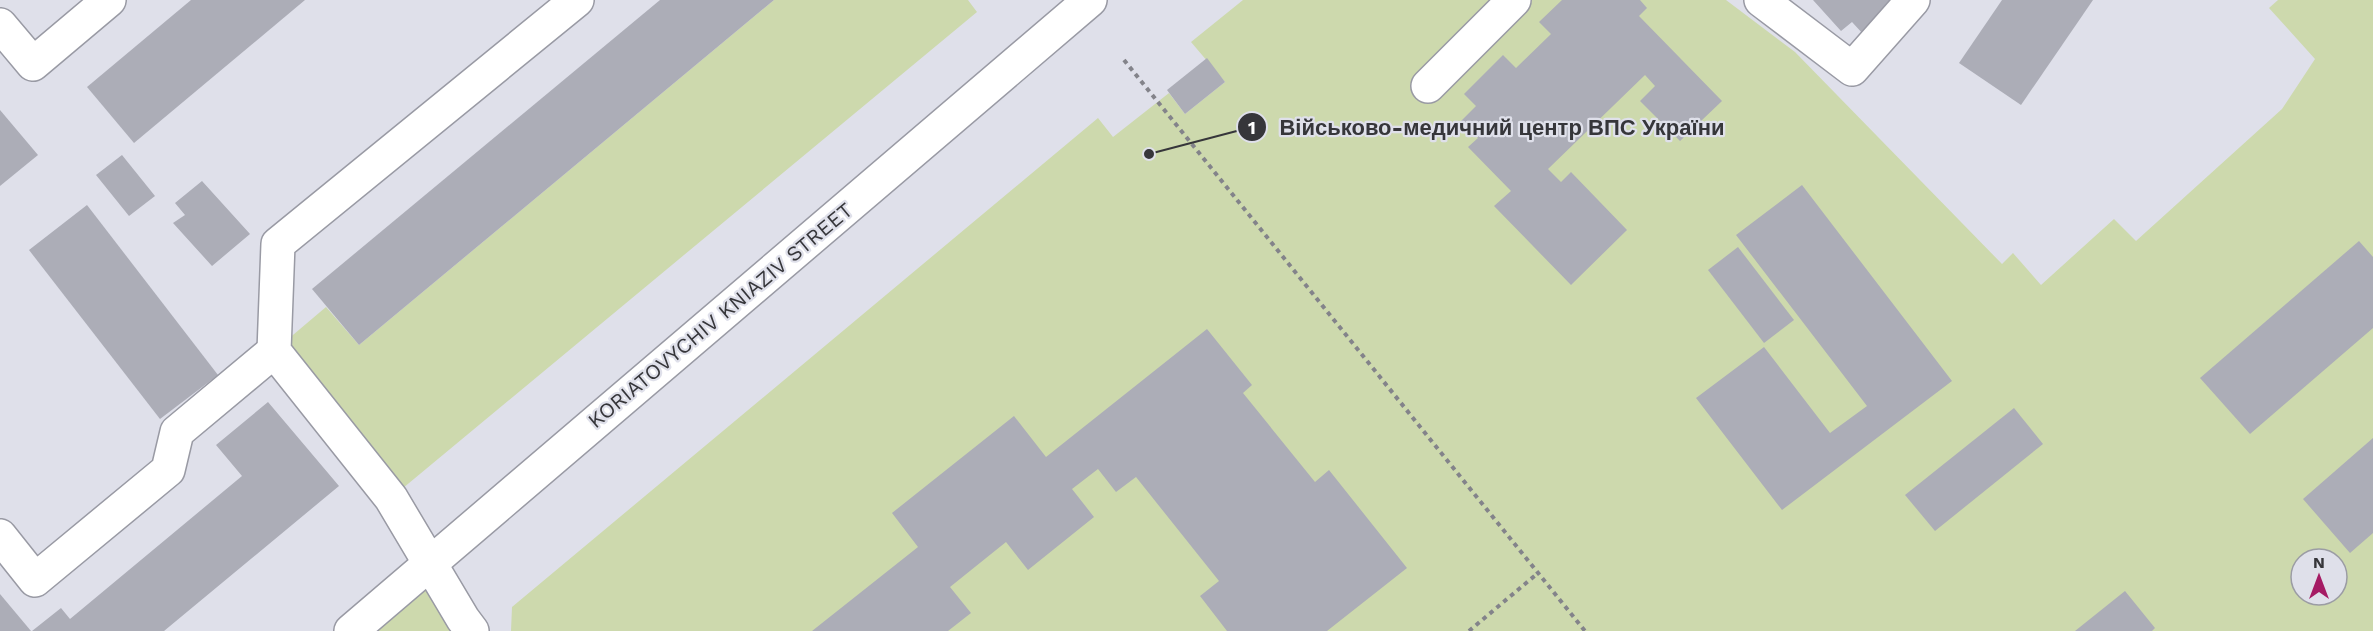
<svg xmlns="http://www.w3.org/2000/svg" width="2373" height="631" font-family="'Work Sans',sans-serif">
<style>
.green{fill:#cdd9ad;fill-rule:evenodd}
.building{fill:#acadb7}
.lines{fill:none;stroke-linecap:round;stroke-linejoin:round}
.minor-casing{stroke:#999aa4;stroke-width:36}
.major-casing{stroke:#999aa4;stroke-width:36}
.path{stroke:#83838a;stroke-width:4;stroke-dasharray:4.5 4.5;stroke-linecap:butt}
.minor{stroke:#fff;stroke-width:33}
.major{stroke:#fff;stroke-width:33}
.labels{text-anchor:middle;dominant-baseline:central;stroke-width:4.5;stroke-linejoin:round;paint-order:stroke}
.street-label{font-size:21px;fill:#36363a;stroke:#dfe0ea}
.leader{fill:none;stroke:#36363a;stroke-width:2}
.callout-dot{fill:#36363a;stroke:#dfe0ea;stroke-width:2}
.mark-label{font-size:18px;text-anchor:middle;font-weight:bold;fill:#fff}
.callout-label{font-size:22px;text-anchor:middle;font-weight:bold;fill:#36363a;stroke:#dfe0ea;stroke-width:4.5;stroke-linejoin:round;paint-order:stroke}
</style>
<rect width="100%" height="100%" fill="#dfe0ea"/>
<g class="green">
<polygon points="774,0 968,0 977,12 391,498 274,351 326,307 359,345"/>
<path d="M1243,0H1726L1795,52L2002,264L2013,253L2041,285L2114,219L2136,241L2282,109L2315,59L2269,8L2278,0H2373V631H511L512,607L1098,118L1113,137L1169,93L1185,114L1225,82L1191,42ZM2301,559H2337V595H2301Z"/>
<polygon points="430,563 472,631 351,631"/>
</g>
<g class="building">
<polygon points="191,0 305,0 134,143 87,87"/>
<polygon points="660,0 774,0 359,345 312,289"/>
<polygon points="1562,0 1640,0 1647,8 1639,16 1722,101 1680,141 1640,101 1655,86 1645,75 1548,169 1561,182 1571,172 1627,230 1571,285 1494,206 1511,191 1468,147 1478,138 1461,121 1476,106 1464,94 1503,55 1516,68 1551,34 1539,22"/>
<polygon points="1813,0 1895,0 1864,35 1852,22 1841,31"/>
<polygon points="2002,0 2093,0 2021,105 1959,63"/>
<polygon points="1207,58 1225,82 1185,114 1167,90"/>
<polygon points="0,110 38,155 0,186"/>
<polygon points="122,155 155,196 129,216 96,175"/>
<polygon points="202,181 250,234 212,266 173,223 185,215 175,203"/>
<polygon points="1802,185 1952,381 1782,510 1696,398 1764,347 1830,433 1867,406 1736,235"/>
<polygon points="87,205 218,375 160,419 29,250"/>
<polygon points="2359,241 2373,257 2373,328 2250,434 2200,378"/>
<polygon points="1738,247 1794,320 1764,343 1708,270"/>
<polygon points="1207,329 1252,385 1243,393 1315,482 1329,470 1407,568 1327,631 1227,631 1200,596 1219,581 1136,477 1116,492 1098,469 1072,489 1094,517 1028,570 1006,542 950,587 971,613 948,631 812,631 918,547 892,513 1014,416 1046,457"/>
<polygon points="268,402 339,486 164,631 32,631 61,608 70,619 242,476 216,445"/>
<polygon points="2014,408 2043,444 1935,531 1905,495"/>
<polygon points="2373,438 2373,533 2350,553 2303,499"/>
<polygon points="2125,591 2155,628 2152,631 2075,631"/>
<polygon points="0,594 31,631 0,631"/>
</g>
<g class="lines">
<defs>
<g id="minor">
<polyline points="1761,0 1852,69 1913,0"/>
<polyline points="0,25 33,64 109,0"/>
<polyline points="1428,86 1514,0"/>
<polyline points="0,536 35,580 168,470 177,432 274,351"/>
<polyline points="472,631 463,619 391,498 274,351 278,244 577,0"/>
</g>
<polyline id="major" points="351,631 1090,0"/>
</defs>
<use href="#minor" class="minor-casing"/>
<use href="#major" class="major-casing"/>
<g class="path">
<polyline points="1124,60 1585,631"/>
<polyline points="1469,631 1538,573"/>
</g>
<use href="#minor" class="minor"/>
<use href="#major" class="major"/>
</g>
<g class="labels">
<g class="street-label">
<text transform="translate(720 315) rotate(-40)">KORIATOVYCHIV KNIAZIV STREET</text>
</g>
</g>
<path class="leader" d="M1149 154L1252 127"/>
<g class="callout-dot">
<circle cx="1149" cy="154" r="6"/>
<circle cx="1252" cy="127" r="15"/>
</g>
<g class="mark-label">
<text x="1252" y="134">1</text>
</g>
<g class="callout-label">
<text x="1502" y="135">Військово-медичний центр ВПС України</text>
</g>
<g transform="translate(2319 577)"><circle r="28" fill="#dfe0ea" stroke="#9b9ca4" stroke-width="1.5"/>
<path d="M0-4.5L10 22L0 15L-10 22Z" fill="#a51b64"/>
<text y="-9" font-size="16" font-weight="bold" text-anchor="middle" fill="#36363a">N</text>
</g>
</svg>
